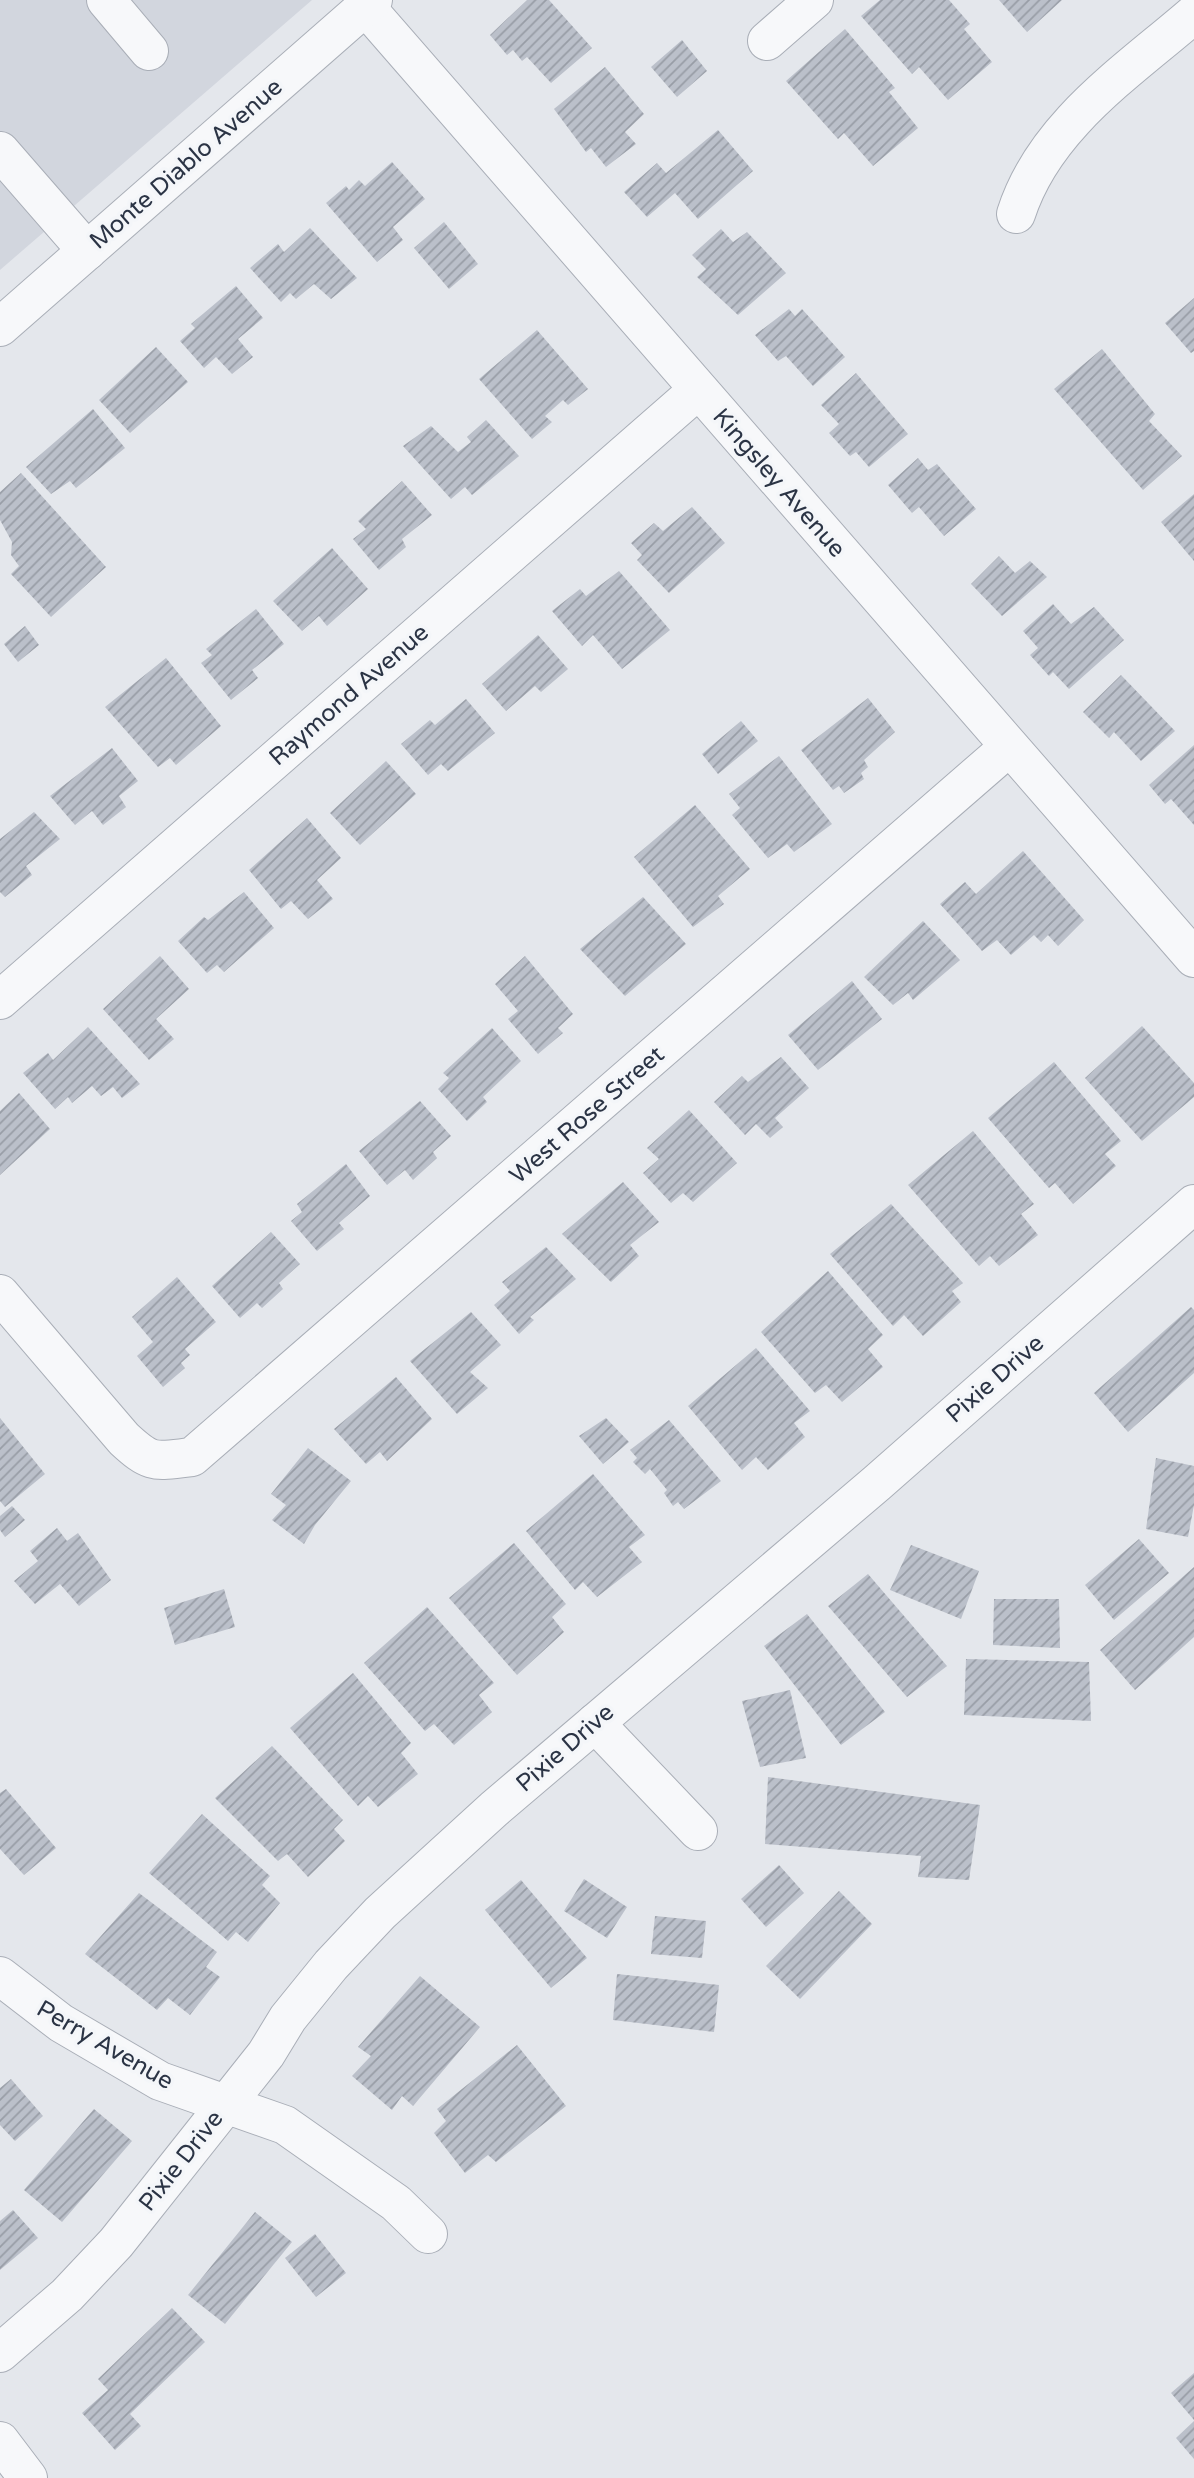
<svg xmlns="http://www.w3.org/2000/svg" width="1194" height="2478" font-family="'Varela Round',sans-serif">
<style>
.built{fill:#d2d6de}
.building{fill:url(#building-hatch)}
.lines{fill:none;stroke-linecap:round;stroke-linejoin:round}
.minor-casing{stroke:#a9aeb7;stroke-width:40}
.minor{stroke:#f7f8fa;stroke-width:38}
.labels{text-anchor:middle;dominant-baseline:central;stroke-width:7;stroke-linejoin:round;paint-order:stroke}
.street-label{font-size:24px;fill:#2b3445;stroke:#f4f6f9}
</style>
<defs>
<pattern id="building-hatch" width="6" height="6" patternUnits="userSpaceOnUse" patternTransform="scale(1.75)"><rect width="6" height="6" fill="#bbc0ca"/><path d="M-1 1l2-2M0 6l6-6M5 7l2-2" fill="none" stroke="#989da6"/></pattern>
</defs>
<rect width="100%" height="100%" fill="#e4e7ec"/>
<polygon class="built" points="0,0 312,0 0,270"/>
<g class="building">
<polygon points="527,0 549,0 592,48 551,83 527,57 522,61 513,50 507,55 490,35"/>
<polygon points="880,0 949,0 970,24 964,29 992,62 948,100 919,67 912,74 861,16"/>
<polygon points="999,0 1062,0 1027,32"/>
<polygon points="845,29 895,88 889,92 918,128 873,166 844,133 838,139 786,81"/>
<polygon points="682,40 707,71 677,97 651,67"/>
<polygon points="605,67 644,114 625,132 636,144 606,167 591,148 586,152 554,109"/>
<polygon points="718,130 753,171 698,219 675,193 647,217 624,192 657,163 666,173"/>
<polygon points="392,162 425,199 393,227 403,240 377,262 326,203 346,186 349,190 359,180 365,186"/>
<polygon points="444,222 478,264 449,289 414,248"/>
<polygon points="310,228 357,278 331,299 314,284 296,299 290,293 281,302 250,268 278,244 284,252"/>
<polygon points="721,229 733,242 747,232 786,273 738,315 697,277 706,269 692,255"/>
<polygon points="236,286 263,318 238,339 253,357 232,374 216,357 204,368 180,341 195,328 191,324"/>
<polygon points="1194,298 1194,351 1191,353 1165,323"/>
<polygon points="789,309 795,316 802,309 845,357 813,386 786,356 778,361 755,335"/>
<polygon points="537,330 588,389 568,405 563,400 545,416 552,422 532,439 479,379"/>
<polygon points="156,347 188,382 130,433 99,400"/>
<polygon points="1102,349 1155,414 1149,421 1182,456 1143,490 1054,389"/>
<polygon points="856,373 908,434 869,467 856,452 850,456 829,433 839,424 821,405"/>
<polygon points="93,409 125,448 76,488 70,481 51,494 26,467"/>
<polygon points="486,420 519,456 472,495 465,487 451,499 403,446 431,426 458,452 471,442 467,437"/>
<polygon points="918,458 928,470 937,464 976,509 944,536 919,507 912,513 888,485"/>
<polygon points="21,473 106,567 51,617 11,574 19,566 11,555 12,542 0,520 0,492"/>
<polygon points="402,481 432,515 402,539 406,547 379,570 353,539 366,529 358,521"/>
<polygon points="1194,494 1194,561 1161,522"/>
<polygon points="692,507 725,543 669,593 637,560 642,555 631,543 654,523 663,531"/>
<polygon points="332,548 368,589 327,626 319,616 302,631 273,601"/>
<polygon points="999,556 1015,573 1030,561 1047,577 1002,616 971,584"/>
<polygon points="619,571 670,630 622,669 593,635 582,646 552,611 580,589 586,596"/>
<polygon points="1053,604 1071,624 1094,607 1124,640 1069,689 1053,672 1049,676 1030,655 1038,648 1023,631"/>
<polygon points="256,609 284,644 252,670 258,678 231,700 201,663 212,655 206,649"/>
<polygon points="25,626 39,645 18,662 4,644"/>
<polygon points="538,635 568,669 541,692 535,686 506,711 482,684"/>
<polygon points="166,658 221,726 176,765 170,758 158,767 105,707"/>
<polygon points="1121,675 1175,731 1141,761 1114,732 1109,738 1083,712"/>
<polygon points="868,698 895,732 864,760 868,767 861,773 864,779 844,793 839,786 833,790 801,750"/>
<polygon points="466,699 495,733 448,771 441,764 428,775 401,744 430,720 435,725"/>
<polygon points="741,721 758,741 718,774 702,754"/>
<polygon points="1194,745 1194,825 1171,799 1165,804 1149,785"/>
<polygon points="112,748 138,781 119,796 126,807 103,825 92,811 75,825 50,796"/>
<polygon points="779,756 832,824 794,852 787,844 768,858 732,815 740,808 729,794"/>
<polygon points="386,761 416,794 360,845 330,813"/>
<polygon points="695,805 750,869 718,896 724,904 693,927 634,857"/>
<polygon points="34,812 60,839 26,866 32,875 5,897 0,892 0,839"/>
<polygon points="307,818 341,858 317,880 333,899 308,919 291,901 281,909 249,870"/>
<polygon points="1023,851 1084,920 1058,946 1048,935 1041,942 1034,935 1011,955 997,940 982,951 940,904 965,882 976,894"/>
<polygon points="244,892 274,928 224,972 217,965 207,973 178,941 204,917 208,920"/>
<polygon points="643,897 686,944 625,996 580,949"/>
<polygon points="923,921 960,960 913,1000 908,993 893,1005 864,977"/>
<polygon points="160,956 189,989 156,1019 174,1039 149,1060 103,1009"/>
<polygon points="525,956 573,1014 558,1028 563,1033 538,1054 508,1019 518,1011 495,984"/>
<polygon points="852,981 882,1019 818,1070 788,1035"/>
<polygon points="1142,1026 1194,1083 1194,1097 1142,1141 1085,1078"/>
<polygon points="88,1027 140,1084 122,1098 113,1087 101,1096 92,1086 72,1103 68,1097 55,1109 23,1073 48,1053 53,1060"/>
<polygon points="492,1028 521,1061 483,1097 487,1102 467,1121 438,1089 449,1078 443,1073"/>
<polygon points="781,1057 809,1088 775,1118 783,1127 770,1138 756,1124 745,1135 714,1102 742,1076 748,1082"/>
<polygon points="1054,1062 1121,1141 1105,1154 1116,1166 1073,1204 1055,1183 1049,1188 988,1118"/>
<polygon points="19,1093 50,1129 0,1175 0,1111"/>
<polygon points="420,1101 451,1136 433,1152 437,1158 413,1180 405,1170 387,1185 359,1151"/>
<polygon points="689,1110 737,1163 693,1202 683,1193 671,1203 643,1173 659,1159 647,1148"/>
<polygon points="973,1131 1034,1204 1021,1214 1038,1235 999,1266 990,1256 979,1266 908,1185"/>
<polygon points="346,1164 370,1196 339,1223 344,1229 317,1251 291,1221 302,1212 297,1204"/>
<polygon points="623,1182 659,1222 630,1245 639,1256 611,1282 562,1234"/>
<polygon points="891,1204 963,1283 952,1291 961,1302 923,1336 904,1315 893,1326 830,1254"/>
<polygon points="271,1232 300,1264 279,1283 283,1289 262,1308 257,1303 240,1318 212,1286"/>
<polygon points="546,1247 576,1279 530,1317 534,1320 519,1334 494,1305 510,1291 502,1282"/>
<polygon points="828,1271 883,1335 868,1349 883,1367 842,1402 826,1385 815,1393 761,1332"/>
<polygon points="177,1277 216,1322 185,1349 190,1355 181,1363 185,1368 163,1387 137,1356 153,1342 132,1317"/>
<polygon points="1191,1307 1194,1310 1194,1373 1128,1432 1094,1393"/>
<polygon points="471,1312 501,1345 470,1372 488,1388 457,1414 410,1361"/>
<polygon points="756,1348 810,1411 794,1423 805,1437 768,1470 756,1457 742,1470 688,1406"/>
<polygon points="396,1377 432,1419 387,1461 380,1452 366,1464 334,1429"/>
<polygon points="0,1418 45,1474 5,1507 0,1501"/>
<polygon points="606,1418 629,1442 603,1464 579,1436"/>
<polygon points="669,1420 721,1481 684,1509 678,1502 673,1506 664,1493 667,1490 650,1469 645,1474 633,1462 637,1458 630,1450"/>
<polygon points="308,1448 351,1481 315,1525 304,1544 272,1520 286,1505 271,1494"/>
<polygon points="1156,1458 1194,1466 1194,1505 1188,1537 1146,1529"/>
<polygon points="593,1474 645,1535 629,1547 642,1562 597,1597 583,1582 575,1590 526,1531"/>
<polygon points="12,1506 25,1520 5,1537 0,1530 0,1516"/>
<polygon points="57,1528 67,1541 78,1533 111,1580 79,1606 60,1584 35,1604 14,1581 38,1561 30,1551"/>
<polygon points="1139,1539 1169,1573 1114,1620 1085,1585"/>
<polygon points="514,1543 566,1604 552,1617 564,1632 517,1675 449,1598"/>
<polygon points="911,1545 979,1571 961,1619 890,1590"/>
<polygon points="1194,1567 1194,1637 1135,1690 1100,1650"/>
<polygon points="868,1574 947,1666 907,1697 828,1606"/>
<polygon points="224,1589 235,1627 175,1645 164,1608"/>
<polygon points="994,1599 1059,1599 1060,1648 993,1645"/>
<polygon points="427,1607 494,1683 479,1695 492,1712 454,1745 434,1724 425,1731 364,1663"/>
<polygon points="807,1614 885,1712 841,1745 764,1646"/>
<polygon points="966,1659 1089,1662 1091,1721 964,1715"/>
<polygon points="353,1673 411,1743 401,1753 418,1774 378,1807 368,1796 358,1806 290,1728"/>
<polygon points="790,1690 806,1758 760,1767 742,1701"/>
<polygon points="272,1746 343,1820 334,1829 345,1841 308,1877 287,1854 278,1861 215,1798"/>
<polygon points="768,1777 980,1805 969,1880 918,1877 921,1856 765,1844"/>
<polygon points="6,1789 56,1848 24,1875 0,1849 0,1793"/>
<polygon points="202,1814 270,1876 262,1885 280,1903 248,1942 236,1932 228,1941 149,1873"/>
<polygon points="779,1865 804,1893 766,1927 741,1899"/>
<polygon points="584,1879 627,1907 607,1938 564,1911"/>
<polygon points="521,1880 587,1958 551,1988 485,1910"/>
<polygon points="839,1891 872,1924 800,1999 766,1966"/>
<polygon points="139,1893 217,1952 206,1967 220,1977 190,2015 168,1998 157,2010 85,1954"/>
<polygon points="655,1916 706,1921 702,1958 651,1954"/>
<polygon points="617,1974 719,1985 714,2032 613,2020"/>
<polygon points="420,1976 480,2027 413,2106 402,2096 392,2110 352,2076 371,2056 358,2047"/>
<polygon points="517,2045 566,2106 496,2162 488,2155 465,2173 434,2133 446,2121 437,2109"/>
<polygon points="11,2079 43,2116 15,2141 0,2125 0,2088"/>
<polygon points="94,2109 132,2141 62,2222 24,2190"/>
<polygon points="13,2210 38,2238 0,2270 0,2221"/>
<polygon points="255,2212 292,2242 225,2324 188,2295"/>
<polygon points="315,2234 346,2273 316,2297 285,2258"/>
<polygon points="172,2308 205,2342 130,2414 141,2426 115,2450 82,2413 108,2390 98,2379"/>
<polygon points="1194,2373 1194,2420 1171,2393"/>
<polygon points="1194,2421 1194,2459 1176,2438"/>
</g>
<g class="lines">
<defs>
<g id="minor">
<polyline points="106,0 149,51"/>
<polyline points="365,6 1194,958"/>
<polyline points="767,41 814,0"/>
<polyline points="0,151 87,251"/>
<path d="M1016,214C1044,126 1127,72 1194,14"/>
<polyline points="0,327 373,0"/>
<polyline points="0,1000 698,390"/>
<path d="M0,1294L124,1439C152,1465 155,1461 192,1457L1009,747"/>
<polyline points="595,1723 698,1831"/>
<polyline points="0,1976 61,2023 160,2081 285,2125 396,2203 428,2234"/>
<polyline points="0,2353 67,2295 116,2243 266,2054 288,2018 331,1965 380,1913 494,1809 877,1483 1194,1204"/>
<polyline points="0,2441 28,2478"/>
</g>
</defs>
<use href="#minor" class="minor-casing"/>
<use href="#minor" class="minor"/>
</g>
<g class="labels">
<g class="street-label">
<text transform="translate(186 164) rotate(-41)">Monte Diablo Avenue</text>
<text transform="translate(779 483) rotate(49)">Kingsley Avenue</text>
<text transform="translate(349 695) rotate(-41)">Raymond Avenue</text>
<text transform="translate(587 1115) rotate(-41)">West Rose Street</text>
<text transform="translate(995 1379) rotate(-41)">Pixie Drive</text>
<text transform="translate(565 1748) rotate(-41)">Pixie Drive</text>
<text transform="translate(105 2045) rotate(30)">Perry Avenue</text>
<text transform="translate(181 2161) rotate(-52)">Pixie Drive</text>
</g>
</g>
</svg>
